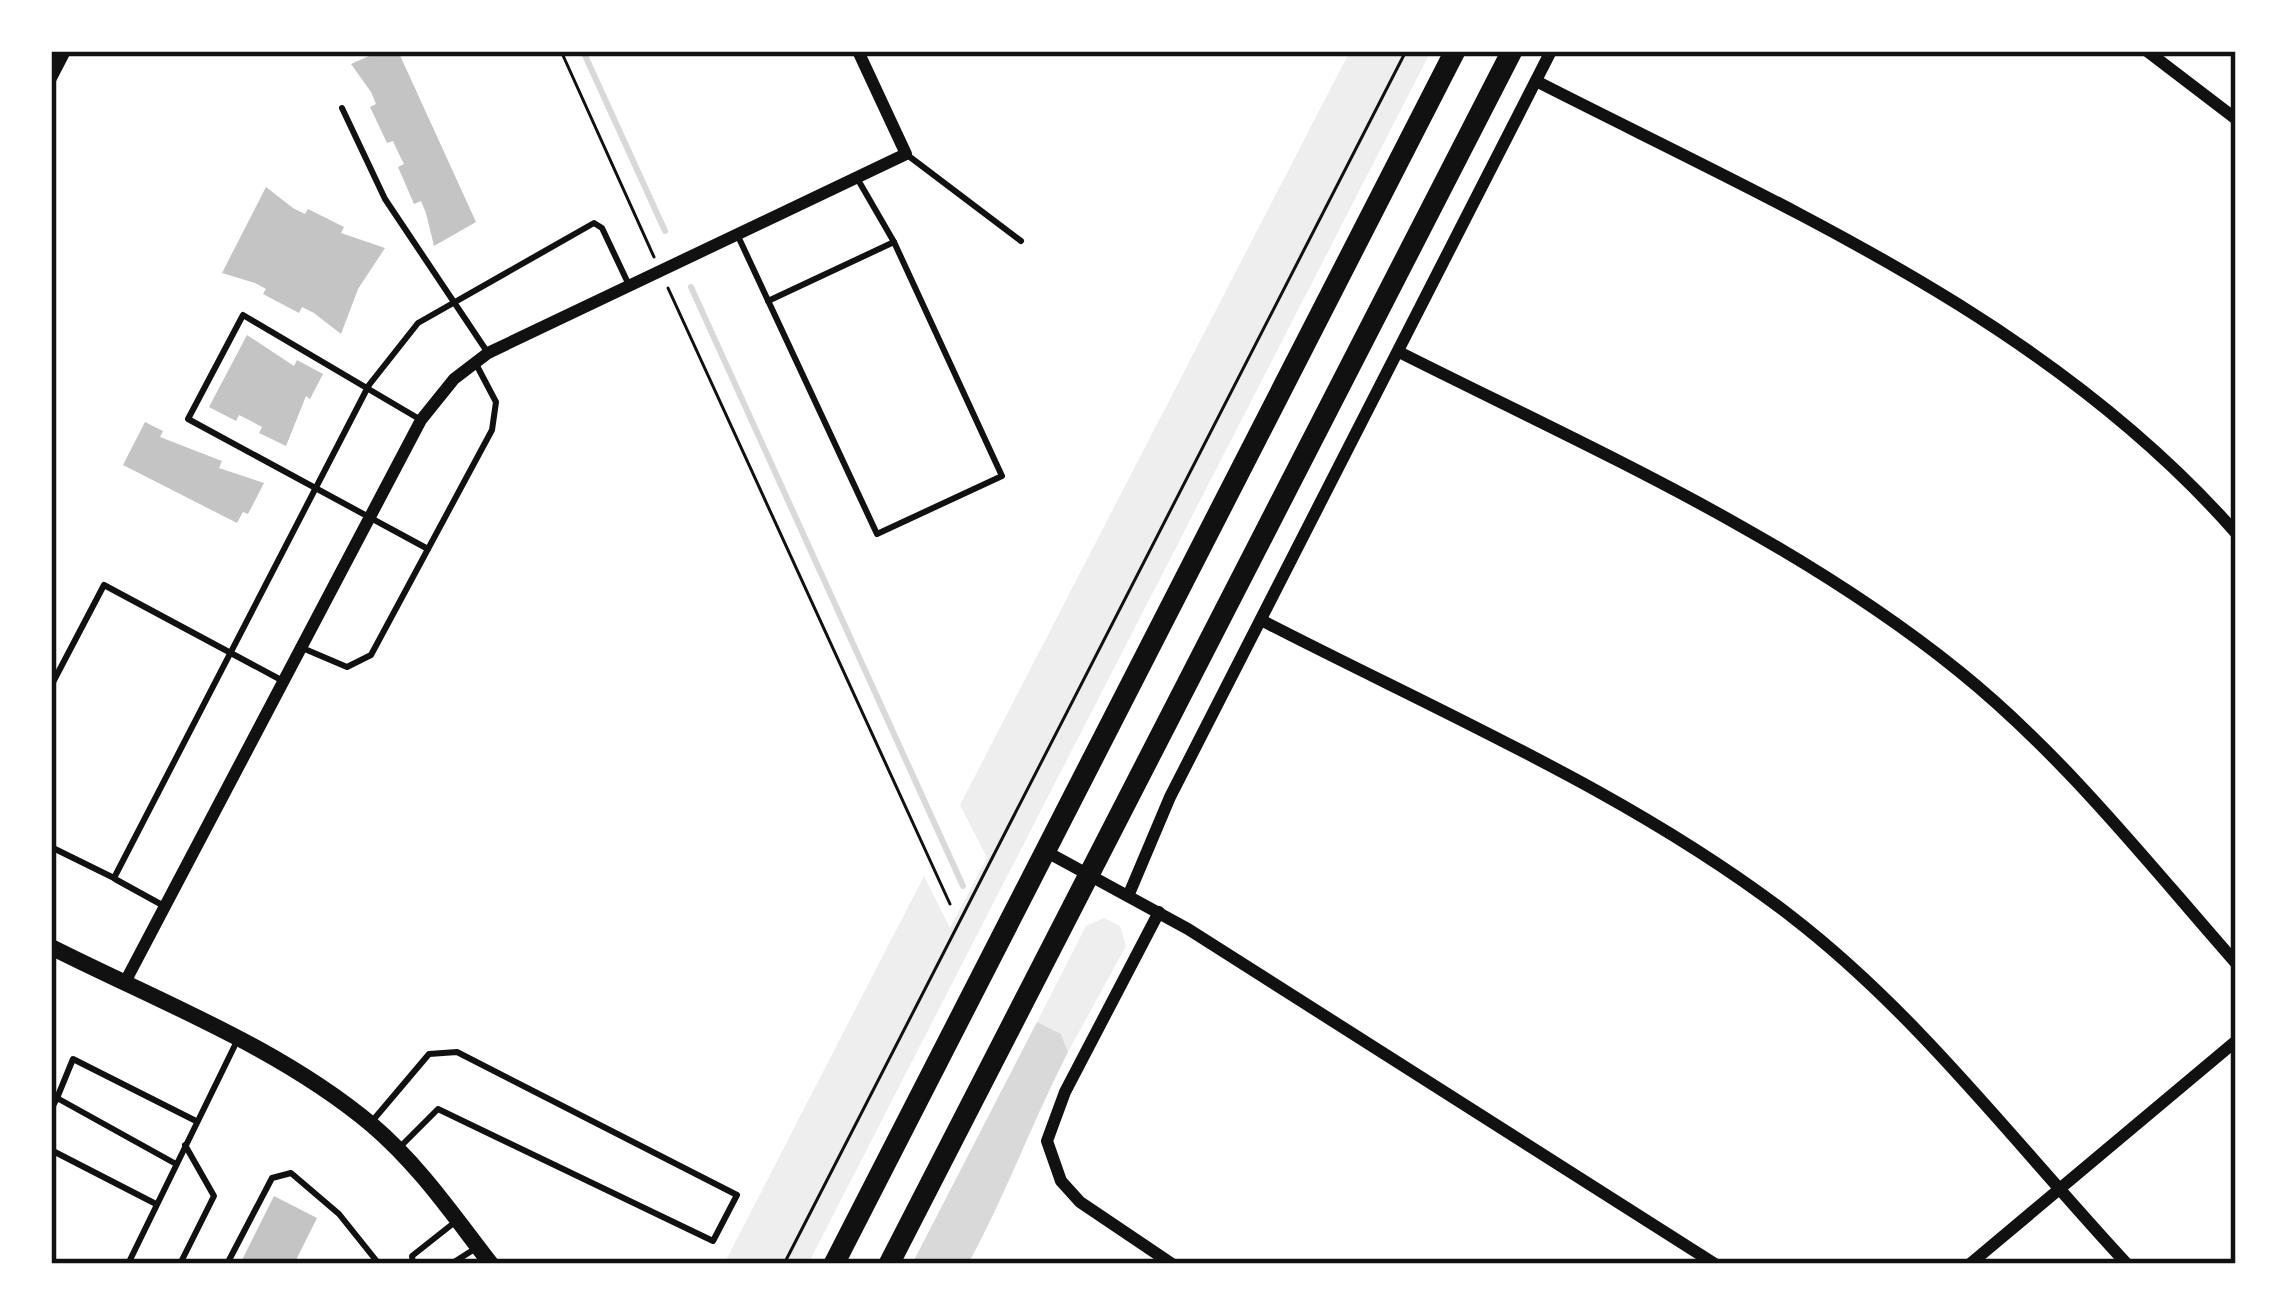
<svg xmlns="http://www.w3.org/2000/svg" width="2287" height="1315" font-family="'Golos Text',sans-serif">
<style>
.green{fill:#eee}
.water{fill:#d9d9d9}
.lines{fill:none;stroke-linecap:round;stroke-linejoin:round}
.stream{stroke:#d9d9d9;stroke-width:6}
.building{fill:#c4c4c4}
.path{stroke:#111;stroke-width:3}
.service{stroke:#111;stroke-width:6}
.minor{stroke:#111;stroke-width:12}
.tertiary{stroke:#111;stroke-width:16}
.primary{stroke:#111;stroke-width:21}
.neatline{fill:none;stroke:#111;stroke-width:4.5}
</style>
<rect width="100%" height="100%" fill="#fff"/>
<g class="green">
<polygon points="1350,51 1431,51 808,1264 724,1264 924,876 950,928 987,858 960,805"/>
<polygon points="1104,918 1120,926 1126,946 1068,1052 1061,1034 1037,1022 1086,926"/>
</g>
<path class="water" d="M1037,1022L1061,1034L1068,1052C1032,1122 1006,1195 968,1264H912Z"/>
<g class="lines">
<g class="stream">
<polyline points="583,51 665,231"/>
<polyline points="691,287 963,886"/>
</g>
</g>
<g class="building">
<polygon points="380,51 398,51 476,222 434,246 426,213 421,201 414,204 398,167 404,164 398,152 393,141 387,143 370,107 376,104 371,92 351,64"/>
<polygon points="266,187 293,208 305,214 308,209 344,227 341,233 385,248 358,289 341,334 314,313 302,307 299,313 263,294 266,289 255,283 222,273"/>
<polygon points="247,335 294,366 297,360 323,374 310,399 306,396 286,446 259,433 262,427 251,421 239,415 236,421 209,407"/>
<polygon points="145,422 163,431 160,437 222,461 219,468 264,483 248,514 243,512 237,523 123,465"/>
<polygon points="274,1196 317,1218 294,1264 240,1264"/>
</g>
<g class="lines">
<g class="path">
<polyline points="561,51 654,257"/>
<polyline points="668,288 950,904"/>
<polyline points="784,1264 1406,51"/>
</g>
<g class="service">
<polyline points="342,108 385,199 488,353"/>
<polyline points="906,154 1021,241"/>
<polyline points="737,234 877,534 1002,476 894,242 857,178"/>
<polyline points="768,301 894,242"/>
<polyline points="421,420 243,315 188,419 428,549"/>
<polyline points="300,647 347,667 371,655 492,430 496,402 476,364"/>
<polyline points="51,686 104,585 283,681"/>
<polyline points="51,847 114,878 369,385 418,323 594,223 602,228 628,283"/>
<polyline points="115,879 164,906"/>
<polyline points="57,1098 73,1059 196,1121"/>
<polyline points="51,1110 57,1098 176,1164"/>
<polyline points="374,1119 429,1054 457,1052 737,1195 713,1241 438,1109 401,1146"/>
<polyline points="51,1150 156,1204"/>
<polyline points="128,1264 237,1041"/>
<polyline points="180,1264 214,1196 185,1145"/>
<polyline points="227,1264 272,1178 291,1173 339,1214 379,1264"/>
<polyline points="413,1264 412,1256 455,1222"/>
<polyline points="451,1264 473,1250"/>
<polyline points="647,1264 648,1264"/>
</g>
<g class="minor">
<polyline points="2147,51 2236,119"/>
<polyline points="51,78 65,51"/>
<path d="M1536,81C1783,207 2049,320 2236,533"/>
<path d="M1399,352C1590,448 1793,537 1960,672C2064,756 2148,863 2236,963"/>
<path d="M1261,620C1439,712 1633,794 1792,917C1919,1015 2019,1148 2127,1264"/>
<polyline points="1045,851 1188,929 1715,1264"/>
<polyline points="1129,894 1170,797 1551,51"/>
<polyline points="1159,912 1065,1092 1047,1141 1061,1181 1080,1202 1172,1264"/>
<polyline points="124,984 421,420 454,379 488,353 906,154 858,51"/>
<polyline points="1970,1264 2236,1041"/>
</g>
<path class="tertiary" d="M51,947C158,1001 279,1047 372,1125C419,1165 453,1215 491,1264"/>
<g class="primary">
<polyline points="834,1264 1455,51"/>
<polyline points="889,1264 1512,51"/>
</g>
</g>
<rect width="2287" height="1315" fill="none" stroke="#ffffff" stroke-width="108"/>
<rect x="54" y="54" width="2179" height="1207" class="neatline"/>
</svg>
